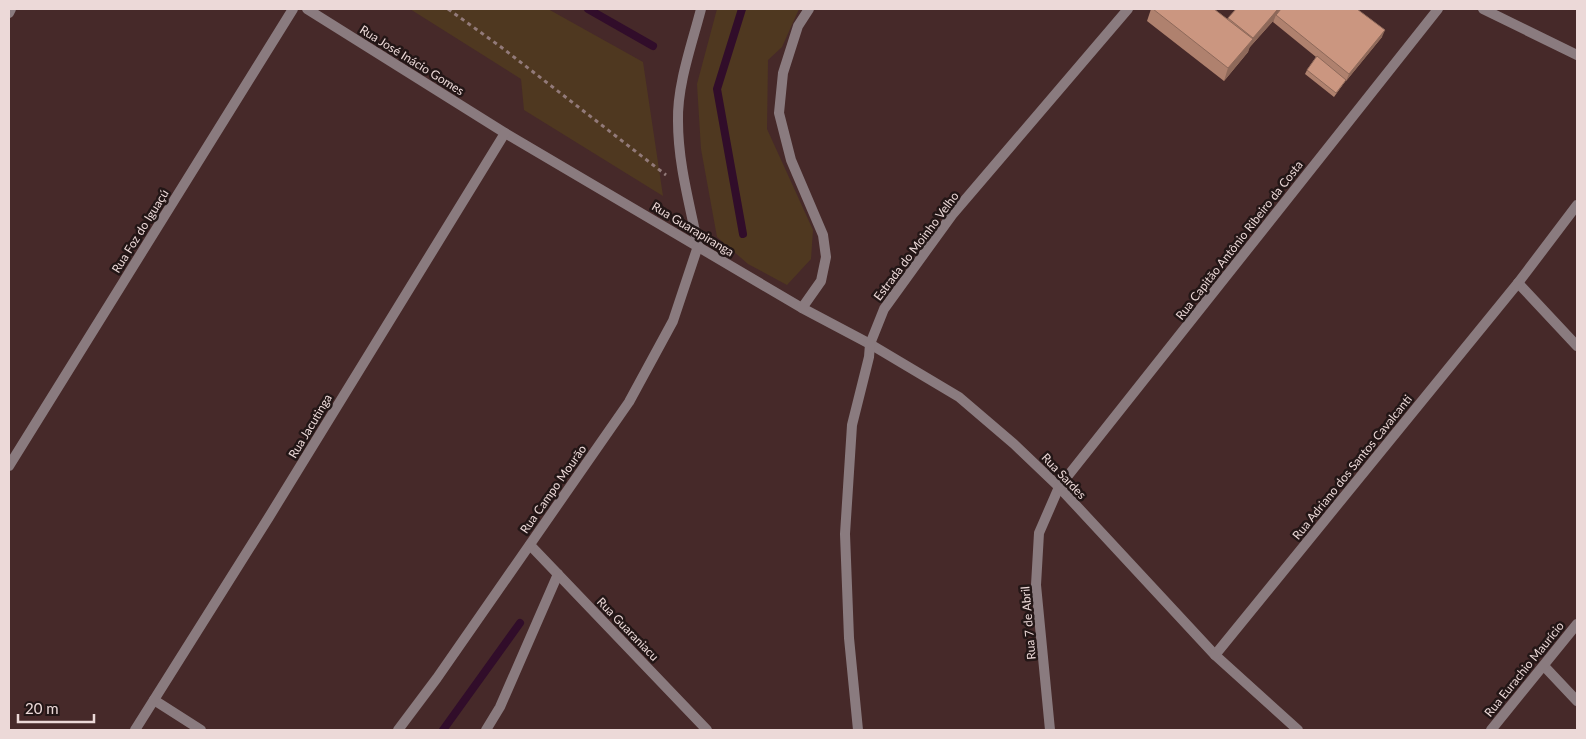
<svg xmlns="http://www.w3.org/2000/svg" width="1586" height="739" font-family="Lato,sans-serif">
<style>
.green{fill:#4f3820}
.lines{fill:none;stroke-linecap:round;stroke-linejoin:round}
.stream{stroke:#310d2a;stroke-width:8}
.path{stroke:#927a79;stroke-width:3;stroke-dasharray:4 4;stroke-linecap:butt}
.street{stroke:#8a7b7f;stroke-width:10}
.wall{fill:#af816e}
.shaded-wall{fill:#8e695a}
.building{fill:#cb9680;stroke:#8e695a}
.labels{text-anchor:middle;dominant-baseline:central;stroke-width:5;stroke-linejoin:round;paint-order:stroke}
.street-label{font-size:12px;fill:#ecd9d8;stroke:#231616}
</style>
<rect width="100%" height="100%" fill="#462929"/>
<g class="green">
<polygon points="410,9 548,9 643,62 663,196 524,110 521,79"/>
<polygon points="717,9 799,9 782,47 768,60 767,129 813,230 811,259 787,285 748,264 717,237 701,149 697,84"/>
</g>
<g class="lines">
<g class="stream">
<polyline points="588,9 653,46"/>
<polyline points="742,9 717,89 743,234"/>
<polyline points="443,730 520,623"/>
</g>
<polyline class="path" points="448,9 501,47 666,175"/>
<g class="street">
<polyline points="307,9 505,133 802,308 870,344 959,397 1014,444 1059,487 1215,655 1298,730"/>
<polyline points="1483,9 1577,55"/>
<polyline points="9,13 11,9"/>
<path d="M698,246C690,205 678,164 678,121C677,85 692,44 701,9"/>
<polyline points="1518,283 1577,346"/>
<polyline points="802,308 821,281 826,257 823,235 791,160 779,113 783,73 798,26 809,9"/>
<polyline points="9,466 293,9"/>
<polyline points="530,545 707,730"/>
<polyline points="1215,655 1518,283 1577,205"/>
<polyline points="1544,666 1577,701"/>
<polyline points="154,700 201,730"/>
<polyline points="135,730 269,517 505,133"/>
<polyline points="398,730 437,678 629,402 673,321 698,246"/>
<polyline points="486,730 500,707 558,574"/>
<polyline points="858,730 849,638 845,534 852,425 869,357 870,344 884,309 952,215 1128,9"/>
<polyline points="1050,730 1036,585 1039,533 1059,487 1438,9"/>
<polyline points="1491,730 1577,624"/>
</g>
</g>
<polygon class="wall" points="1151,9 1214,9 1227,19 1228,18 1357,9 1382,37 1346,81 1346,80 1344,83 1334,97 1305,74 1307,70 1316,57 1273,22 1274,20 1249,48 1248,52 1224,81 1147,21"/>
<g class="shaded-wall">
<polygon points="1278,9 1283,9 1276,15 1274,20 1249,48 1253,38"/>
<polygon points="1385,30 1382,37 1346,81 1349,74"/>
<polygon points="1253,39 1248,52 1224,81 1228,68"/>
</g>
<g class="building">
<polygon points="1153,9 1214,9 1253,39 1228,68"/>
<polygon points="1236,9 1278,9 1253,38 1228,18"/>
<polygon points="1281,9 1357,9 1385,30 1349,74 1276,15"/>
<polygon points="1317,56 1346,80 1336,93 1307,70"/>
</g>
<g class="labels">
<g class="street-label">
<text transform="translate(412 60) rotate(32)">Rua José Inácio Gomes</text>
<text transform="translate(693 229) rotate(31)">Rua Guarapiranga</text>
<text transform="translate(140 231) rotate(-58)">Rua Foz do Iguaçú</text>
<text transform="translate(1239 240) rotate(-52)">Rua Capitão Antônio Ribeiro da Costa</text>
<text transform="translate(916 246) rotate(-53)">Estrada do Moinho Velho</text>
<text transform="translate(310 426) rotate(-59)">Rua Jacutinga</text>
<text transform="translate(1352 467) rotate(-51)">Rua Adriano dos Santos Cavalcanti</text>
<text transform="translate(1064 476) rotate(46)">Rua Sardes</text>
<text transform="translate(553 489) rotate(-55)">Rua Campo Mourão</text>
<text transform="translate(1028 623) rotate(-95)">Rua 7 de Abril</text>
<text transform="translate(628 629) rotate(46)">Rua Guaraniacu</text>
<text transform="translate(1524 669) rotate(-51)">Rua Eurachio Maurício</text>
</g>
</g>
<rect width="1586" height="739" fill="none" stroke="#ecd9d8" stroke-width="20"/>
<path d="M18 714v8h76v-8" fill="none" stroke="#ecd9d8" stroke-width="2.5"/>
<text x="25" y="714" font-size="15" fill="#ecd9d8" stroke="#231616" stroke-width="4" paint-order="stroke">20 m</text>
</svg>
